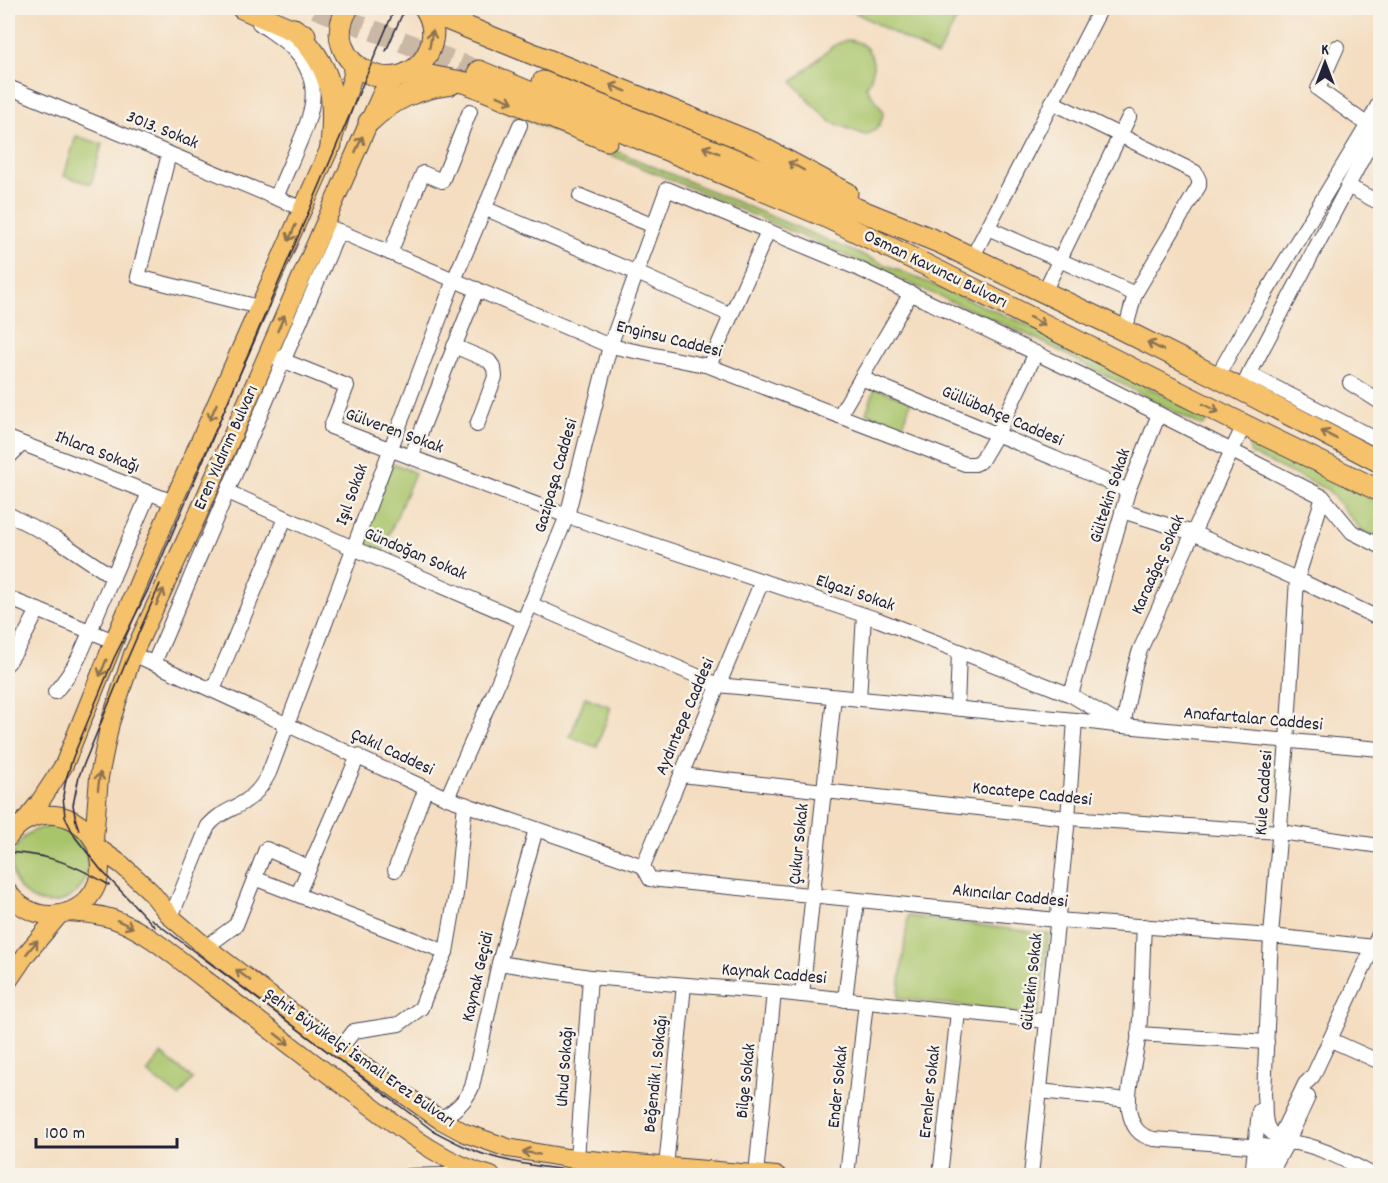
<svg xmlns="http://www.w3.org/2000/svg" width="1388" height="1183" font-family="Dekko,sans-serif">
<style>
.green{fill:#a9c56b;stroke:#667453;stroke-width:1.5}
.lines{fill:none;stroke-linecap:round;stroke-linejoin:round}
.highway-tunnel{stroke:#cab8a5;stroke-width:21;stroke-dasharray:21 10;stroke-linecap:butt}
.minor-casing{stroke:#423e4f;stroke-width:16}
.major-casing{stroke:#423e4f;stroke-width:20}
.highway-casing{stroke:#423e4f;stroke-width:23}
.minor{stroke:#fff;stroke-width:14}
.major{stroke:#f5c16b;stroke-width:18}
.highway{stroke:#f5c16b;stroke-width:21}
.tram{stroke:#22223b;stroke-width:1.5}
.oneway{stroke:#8c7253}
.labels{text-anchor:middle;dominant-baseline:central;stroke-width:5;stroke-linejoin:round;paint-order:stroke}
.street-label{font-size:18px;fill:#22223b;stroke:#f7f3e8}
</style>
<rect width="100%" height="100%" fill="#f7f3e8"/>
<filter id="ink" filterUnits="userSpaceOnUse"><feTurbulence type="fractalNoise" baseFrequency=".0167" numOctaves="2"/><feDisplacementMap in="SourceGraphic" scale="12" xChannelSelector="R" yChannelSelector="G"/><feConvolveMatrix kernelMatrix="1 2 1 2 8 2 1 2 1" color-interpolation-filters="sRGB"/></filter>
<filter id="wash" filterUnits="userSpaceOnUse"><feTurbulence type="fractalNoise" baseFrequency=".008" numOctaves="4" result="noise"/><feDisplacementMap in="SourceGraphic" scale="24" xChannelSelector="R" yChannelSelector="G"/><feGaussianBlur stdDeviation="1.35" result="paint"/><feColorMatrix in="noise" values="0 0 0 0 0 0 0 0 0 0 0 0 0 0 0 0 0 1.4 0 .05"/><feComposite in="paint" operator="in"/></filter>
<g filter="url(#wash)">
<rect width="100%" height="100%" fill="#f4ddc0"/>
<g class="green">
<polygon points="847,8 958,8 962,9 937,56"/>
<path d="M846,40C873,40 880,68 866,87L883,111C883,123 877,131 865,135L831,122L816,108L792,82L833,46Z"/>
<polygon points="498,101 1047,333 1205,417 1206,423 1202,426 1035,338 698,191 496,107"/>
<polygon points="76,136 102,144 91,184 64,176"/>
<polygon points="875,388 911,401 903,426 866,413"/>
<polygon points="1253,439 1380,503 1380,539 1360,529 1328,490 1251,454 1249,446"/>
<polygon points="393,463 415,473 380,556 358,547"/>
<polygon points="585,697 611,707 597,747 570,737"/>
<circle cx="50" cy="865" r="38"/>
<polygon points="908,916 1049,934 1038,1016 898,998"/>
<polygon points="161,1054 193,1079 179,1097 147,1073"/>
</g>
</g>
<g filter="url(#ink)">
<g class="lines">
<polyline class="highway-tunnel" points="315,8 479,71"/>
<defs>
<g id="minor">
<path d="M259,23C271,32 285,40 295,51C323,82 313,112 298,146C291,163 283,180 276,198"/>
<polyline points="1337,47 1318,89 1373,129"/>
<polyline points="8,87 303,209"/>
<polyline points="1052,102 1195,172 1199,180 1199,186 1135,294 1125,331"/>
<polyline points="169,154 138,277 259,307"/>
<polyline points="1348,186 1374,200"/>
<polyline points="580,196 654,226"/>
<polyline points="484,208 637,273 731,315"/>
<polyline points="324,225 610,346 709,366 965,464 975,464 981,461 997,434 1036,353"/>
<polyline points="988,228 1135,294"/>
<polyline points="390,253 423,173 442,181 470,111"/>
<polyline points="972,258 1101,8"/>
<polyline points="1044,292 1129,117"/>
<polyline points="454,346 489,361 494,368 495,377 477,425"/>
<polyline points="267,354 347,386 331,427 567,516 879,620 1071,695 1123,726"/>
<polyline points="709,366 768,231"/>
<polyline points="1249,374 1380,441"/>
<polyline points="1217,377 1238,339 1367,126 1380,101"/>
<polyline points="861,378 1054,458 1128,491"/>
<polyline points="1350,383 1380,402"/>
<polyline points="1241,390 1380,125"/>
<polyline points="839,416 911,293"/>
<polyline points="8,438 173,502"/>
<polyline points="411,457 477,289"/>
<polyline points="8,458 22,444"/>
<polyline points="228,492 353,548 523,621"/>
<polyline points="1122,511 1193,533 1297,579 1380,619"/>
<polyline points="8,514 58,540 113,577"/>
<polyline points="8,598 114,641"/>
<polyline points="530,604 718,685 1075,720 1123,726 1380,749"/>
<polyline points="133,654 447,798 643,866"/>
<polyline points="8,663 21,643 38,610"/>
<polyline points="154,663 339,231"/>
<polyline points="213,690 285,518"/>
<path d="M55,692C80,664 86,640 100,607C116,569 133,531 149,493"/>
<polyline points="1071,695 1128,491 1159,414"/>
<polyline points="859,699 864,615"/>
<polyline points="957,708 959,651"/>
<polyline points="1123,726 1135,666 1140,650 1193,533 1244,425"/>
<polyline points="681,775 1068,818 1280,832 1380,846"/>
<polyline points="447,798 495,690 567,516 610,346 667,189 857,268 1084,376 1323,497 1352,532 1380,546"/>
<polyline points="643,866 650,879 1057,920 1271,936 1374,947 1380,950"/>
<polyline points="643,866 762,581"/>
<polyline points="395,870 426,788"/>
<polyline points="254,878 446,952"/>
<polyline points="298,894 358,756"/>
<path d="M171,917L208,826C219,813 230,811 244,802C256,795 263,785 269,773L454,280L520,125"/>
<path d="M1144,926C1142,962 1142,997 1139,1032C1137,1055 1126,1089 1129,1110C1132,1126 1138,1136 1154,1139L1250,1146C1258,1144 1265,1147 1273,1147C1278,1146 1282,1143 1287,1143C1310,1140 1354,1165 1375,1176"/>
<polyline points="206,947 236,925 266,849 309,867"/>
<polyline points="499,963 590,977 774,992 1047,1021"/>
<polyline points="802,995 834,697"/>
<polyline points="845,1000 857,900"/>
<polyline points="1138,1034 1267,1042"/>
<polyline points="1331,1040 1380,1062"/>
<polyline points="340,1049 354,1031 399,1024 421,1008 428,990 446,952 456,894 465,804"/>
<polyline points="1039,1091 1129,1100"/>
<path d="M439,1119C454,1112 465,1103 472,1087L499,963L536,829"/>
<path d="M1287,1143C1282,1139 1274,1136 1270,1131C1262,1122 1266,1106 1264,1095L1271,936L1287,741L1297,579L1323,497"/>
<polyline points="577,1159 590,977"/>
<polyline points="666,1167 684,985"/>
<polyline points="756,1174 774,992"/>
<polyline points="408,1176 478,1174"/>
<polyline points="847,1176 866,1002"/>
<polyline points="940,1176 958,1012"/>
<polyline points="1031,1176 1068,818 1075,720"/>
<polyline points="1252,1176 1259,1111"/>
<polyline points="1254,1176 1279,1138 1305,1084 1313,1076 1380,932"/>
<polyline points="1269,1176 1287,1143 1308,1097"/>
</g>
<g id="major">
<polyline points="25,821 39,803 64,765 114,641 173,502 331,145 353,75 351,60"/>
<path d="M8,838C18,822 36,813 55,815C67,816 75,821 84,828C93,836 97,844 99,856C109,911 40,937 8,892"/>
<polyline points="94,840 99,777 110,723 133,654 199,512 369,122 382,93 390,83 404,74"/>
<polyline points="98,848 122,865 150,891 171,917 206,947 340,1049 439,1119 465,1133 508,1148 567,1158 777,1176"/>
<path d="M68,912C83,913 98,914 113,919C148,931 181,962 211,984C260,1022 309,1060 359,1097C401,1128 440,1162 491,1176"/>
<polyline points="8,981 27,953 59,915"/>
</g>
<g id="highway">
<polyline points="242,8 305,35"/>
<path d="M348,8C313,65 406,109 430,48C435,34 433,20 425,8"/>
<polyline points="427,11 755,144 847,193"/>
<path d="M294,29C332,67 336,94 331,145"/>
<polyline points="479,71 824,216 928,266 1244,425 1380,491"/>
<polyline points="409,72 467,83 607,140"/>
<polyline points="543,82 941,243 1119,328 1217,377 1380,462"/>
<path d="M369,122C394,98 416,89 451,84"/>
</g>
</defs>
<use href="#minor" class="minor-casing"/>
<use href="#major" class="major-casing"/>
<use href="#highway" class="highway-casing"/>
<use href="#minor" class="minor"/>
<use href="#major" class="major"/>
<use href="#highway" class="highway"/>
<g class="tram">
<polyline points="386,51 405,8"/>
<polyline points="79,830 76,821 73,805 79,776 126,662 160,584"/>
<path d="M8,852C50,855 72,863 109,885"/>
<path d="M151,919L432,1130C449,1139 465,1148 483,1154C533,1170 588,1171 640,1176"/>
<polyline points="155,927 101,870 75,837 65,817 63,796 66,779 73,757 114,658 149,588 395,8"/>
</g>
</g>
<defs><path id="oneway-shaft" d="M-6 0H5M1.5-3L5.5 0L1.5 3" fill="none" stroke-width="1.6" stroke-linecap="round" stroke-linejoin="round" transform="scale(1.5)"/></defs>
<g class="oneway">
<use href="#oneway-shaft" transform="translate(431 39) rotate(-80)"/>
<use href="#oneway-shaft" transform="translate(618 88) rotate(-158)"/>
<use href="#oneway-shaft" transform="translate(505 99) rotate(22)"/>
<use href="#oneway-shaft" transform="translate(359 144) rotate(-66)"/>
<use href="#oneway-shaft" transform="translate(711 150) rotate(-158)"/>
<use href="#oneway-shaft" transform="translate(796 166) rotate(-152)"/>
<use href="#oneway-shaft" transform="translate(292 233) rotate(114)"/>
<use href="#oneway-shaft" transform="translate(1037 321) rotate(27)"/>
<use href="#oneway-shaft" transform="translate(281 323) rotate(-66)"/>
<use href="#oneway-shaft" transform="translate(1155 346) rotate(-153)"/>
<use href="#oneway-shaft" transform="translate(1211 408) rotate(27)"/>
<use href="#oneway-shaft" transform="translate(213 412) rotate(114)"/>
<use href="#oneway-shaft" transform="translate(1329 435) rotate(-153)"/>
<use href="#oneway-shaft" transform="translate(160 597) rotate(-65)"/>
<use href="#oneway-shaft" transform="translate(103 668) rotate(112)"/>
<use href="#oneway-shaft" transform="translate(99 781) rotate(-83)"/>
<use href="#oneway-shaft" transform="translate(125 924) rotate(25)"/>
<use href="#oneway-shaft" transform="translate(32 947) rotate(-51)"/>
<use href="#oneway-shaft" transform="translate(243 975) rotate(-143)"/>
<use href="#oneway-shaft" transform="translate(282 1039) rotate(38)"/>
<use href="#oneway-shaft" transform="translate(531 1153) rotate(-170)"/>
</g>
</g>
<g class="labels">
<g class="street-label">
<text transform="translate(162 131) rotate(22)">3013. Sokak</text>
<text transform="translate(935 270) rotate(26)">Osman Kavuncu Bulvarı</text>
<text transform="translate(669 340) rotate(14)">Enginsu Caddesi</text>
<text transform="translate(1002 417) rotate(23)">Güllübahçe Caddesi</text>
<text transform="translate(394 432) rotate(20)">Gülveren Sokak</text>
<text transform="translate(227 448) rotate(-66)">Eren Yıldırım Bulvarı</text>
<text transform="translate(97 453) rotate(21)">Ihlara Sokağı</text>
<text transform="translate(557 476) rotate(-74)">Gazipaşa Caddesi</text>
<text transform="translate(353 495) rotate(-70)">Işıl Sokak</text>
<text transform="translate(1111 496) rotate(-72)">Gültekin Sokak</text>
<text transform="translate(415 555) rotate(23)">Gündoğan Sokak</text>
<text transform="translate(1159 565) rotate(-66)">Karaağaç Sokak</text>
<text transform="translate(855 594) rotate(19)">Elgazi Sokak</text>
<text transform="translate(686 717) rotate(-67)">Aydıntepe Caddesi</text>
<text transform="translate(1253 720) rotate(5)">Anafartalar Caddesi</text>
<text transform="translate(392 753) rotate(25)">Çakıl Caddesi</text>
<text transform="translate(1265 793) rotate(-86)">Kule Caddesi</text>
<text transform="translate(1032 795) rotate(6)">Kocatepe Caddesi</text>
<text transform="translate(800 844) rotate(-84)">Çukur Sokak</text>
<text transform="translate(1010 897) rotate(6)">Akıncılar Caddesi</text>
<text transform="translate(774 975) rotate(5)">Kaynak Caddesi</text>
<text transform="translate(479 977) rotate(-77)">Kaynak Geçidi</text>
<text transform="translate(1033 982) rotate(-84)">Gültekin Sokak</text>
<text transform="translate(359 1059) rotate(35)">Şehit Büyükelçi İsmail Erez Bulvarı</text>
<text transform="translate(566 1067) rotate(-86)">Uhud Sokağı</text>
<text transform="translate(657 1074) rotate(-84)">Beğendik 1. Sokağı</text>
<text transform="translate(747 1081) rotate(-84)">Bilge Sokak</text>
<text transform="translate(839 1087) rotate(-84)">Ender Sokak</text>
<text transform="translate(931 1092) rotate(-84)">Erenler Sokak</text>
</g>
</g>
<rect width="1388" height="1183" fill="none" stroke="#f7f3e8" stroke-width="30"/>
<g transform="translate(1325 63)" stroke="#f7f3e8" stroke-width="4.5" paint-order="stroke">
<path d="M0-4.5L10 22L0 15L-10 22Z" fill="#22223b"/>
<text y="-9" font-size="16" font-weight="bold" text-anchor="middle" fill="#22223b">K</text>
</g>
<path d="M36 1138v9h141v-9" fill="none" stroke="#22223b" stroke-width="3"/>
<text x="45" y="1138" font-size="18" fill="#22223b" stroke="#f7f3e8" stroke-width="4.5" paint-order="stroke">100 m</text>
</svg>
